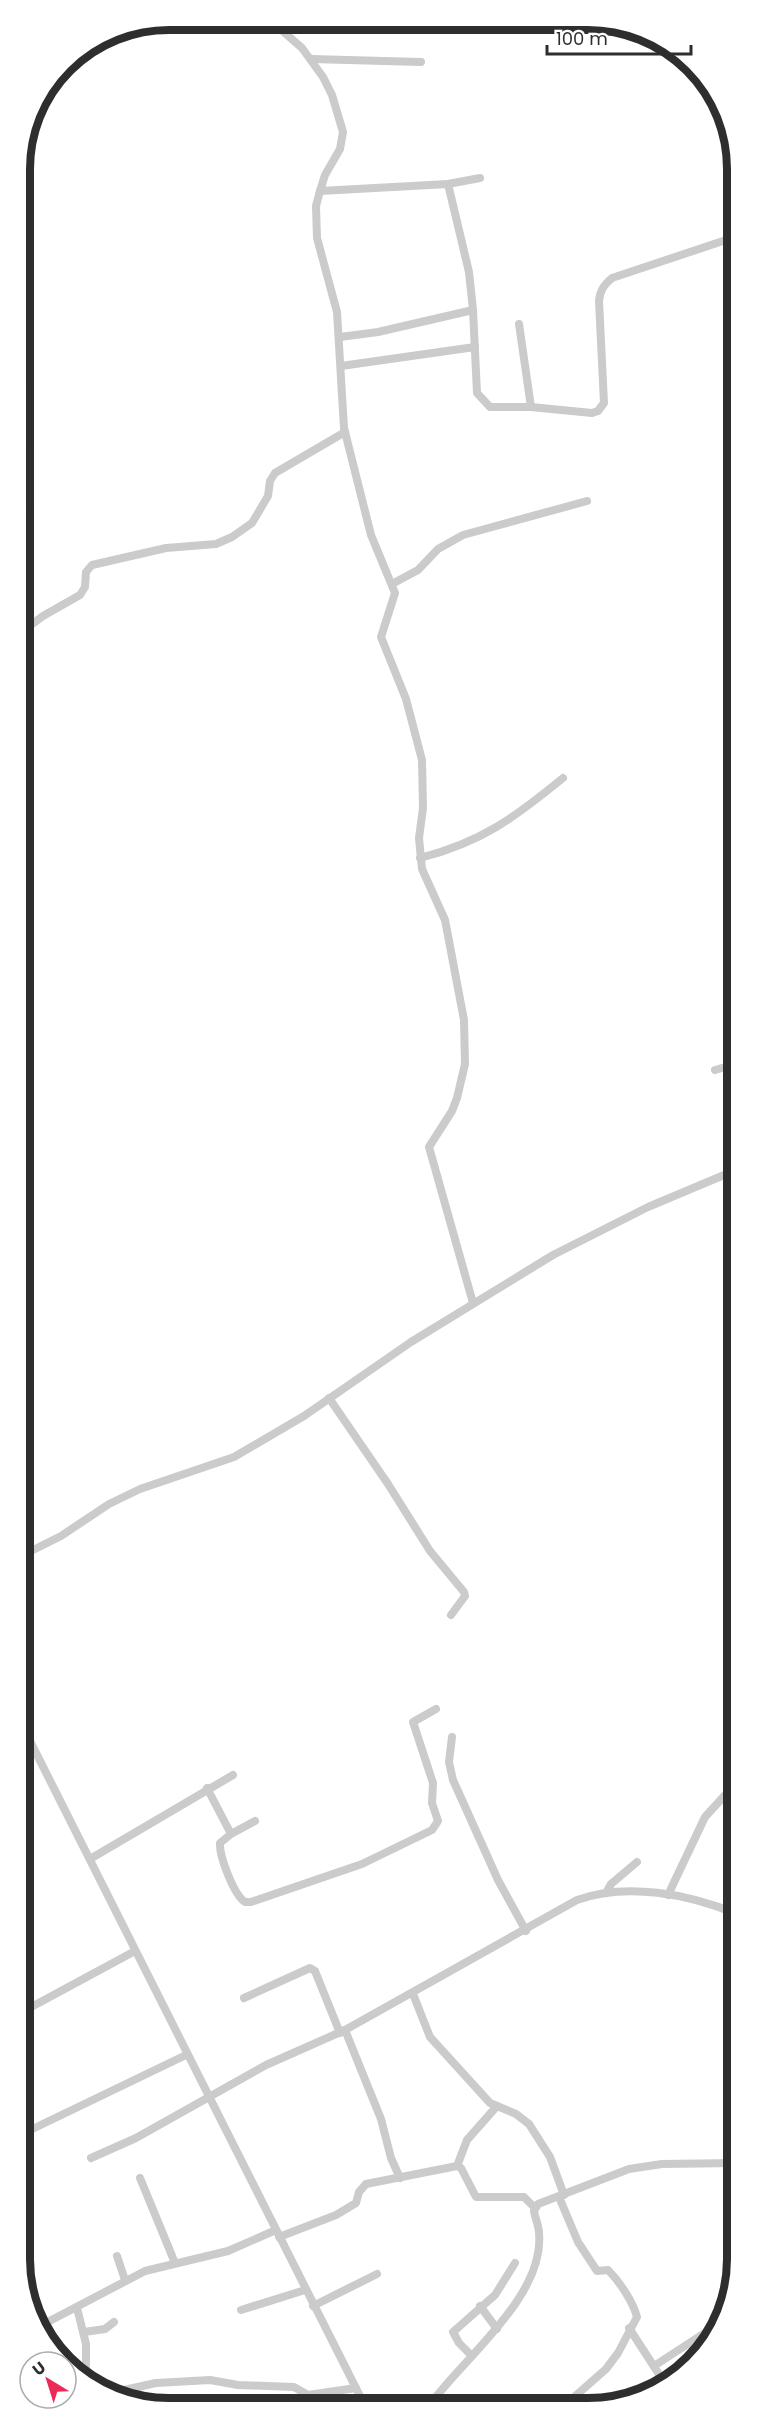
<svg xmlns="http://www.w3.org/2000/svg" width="757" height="2428" font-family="Poppins,sans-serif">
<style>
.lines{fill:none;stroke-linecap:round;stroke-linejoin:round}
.street{stroke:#cbcbcb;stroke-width:8}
.rim{fill:none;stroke:#2e2e2e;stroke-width:8}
</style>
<rect width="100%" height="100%" fill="#fff"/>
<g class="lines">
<g class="street">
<polyline points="270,20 302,48 323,77 332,95 343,132 340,149 325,175 320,191 316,206 317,238 337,312 344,428 371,535 395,593 381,637 406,699 422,760 423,808 419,838 422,869 445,920 464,1020 465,1064 457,1098 452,1111 429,1147 473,1303"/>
<polyline points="311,59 421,62"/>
<polyline points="320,191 448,184 480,178"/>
<path d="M473,310L477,393L490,407H531L592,413L598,411L604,403L599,301C600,290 604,285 612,278L735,237"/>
<polyline points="519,324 531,407"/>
<polyline points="340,337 378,332 473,310 469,272 448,184"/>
<polyline points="341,366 475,347"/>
<polyline points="392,584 418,570 438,549 463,535 587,501"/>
<polyline points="20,633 43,616 80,595 85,587 86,572 92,565 166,548 216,544 232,537 252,523 268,496 270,481 275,473 345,432"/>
<path d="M420,858C482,842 514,818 563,778"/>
<polyline points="715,1070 736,1064"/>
<polyline points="736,1126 732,1133 736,1146"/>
<polyline points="329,1398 388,1484 430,1551 464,1592 465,1596 451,1615"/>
<polyline points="21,1556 61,1536 109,1504 140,1489 234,1457 304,1416 411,1342 553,1255 648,1207 736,1170"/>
<polyline points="22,1725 365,2406"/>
<polyline points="452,1737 449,1762 453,1780 498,1880 526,1931"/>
<polyline points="207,1788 231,1834 255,1821"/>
<path d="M231,1834L220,1843C219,1856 234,1895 245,1902H251L362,1864L432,1830L438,1821L432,1803L433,1783L413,1722L436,1709"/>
<polyline points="90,1859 233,1775"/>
<polyline points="606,1893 611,1884 637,1862"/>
<polyline points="668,1895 705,1817 737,1782"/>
<polyline points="413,1994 430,2037 490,2103 516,2114 529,2124 550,2157 564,2195"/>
<polyline points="244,1998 310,1968 315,1971 340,2033"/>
<polyline points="22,2012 135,1951"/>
<polyline points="345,2030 381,2119 391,2158 400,2178"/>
<polyline points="22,2134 186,2055"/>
<path d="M91,2158L136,2138L266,2065L345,2030L577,1900C626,1882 689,1894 737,1914"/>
<polyline points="457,2166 467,2140 497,2106"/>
<polyline points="140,2178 175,2263"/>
<path d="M559,2197L578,2242L597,2271L608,2270C620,2282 633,2302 637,2317L618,2353L606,2369L564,2406"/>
<polyline points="279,2237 336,2215 356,2203 359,2192 366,2184 457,2166 461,2168 476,2197 524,2197 534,2207"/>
<polyline points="117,2256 125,2280"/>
<polyline points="313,2306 377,2274"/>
<polyline points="480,2306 497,2329"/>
<polyline points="77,2308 86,2344 86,2376"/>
<polyline points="241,2310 305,2290"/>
<polyline points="42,2325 145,2271 228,2251 276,2230"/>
<polyline points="629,2328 666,2385"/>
<polyline points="84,2332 105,2329 114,2322"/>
<polyline points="472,2356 459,2343 453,2332 495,2295 515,2263"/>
<polyline points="654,2366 723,2321"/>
<polyline points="115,2392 156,2383 210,2380 238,2385 294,2387 308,2395 356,2388"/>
<path d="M429,2406C462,2359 545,2297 539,2233C539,2226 535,2218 534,2211L538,2204L629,2169L662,2164L737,2163"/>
</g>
</g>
<path d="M0 0H757V2428H0ZM169 30H588A139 139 0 0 1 727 169V2259A139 139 0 0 1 588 2398H169A139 139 0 0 1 30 2259V169A139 139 0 0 1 169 30Z" fill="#fff" fill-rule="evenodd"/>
<path class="rim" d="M169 30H588A139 139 0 0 1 727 169V2259A139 139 0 0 1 588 2398H169A139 139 0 0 1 30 2259V169A139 139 0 0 1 169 30Z"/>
<g transform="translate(48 2380) rotate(322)"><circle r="28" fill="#ffffff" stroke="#ababab" stroke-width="1.5"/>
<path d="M0-4.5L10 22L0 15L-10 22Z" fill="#ed2958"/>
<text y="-9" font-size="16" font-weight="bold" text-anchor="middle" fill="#2e2e2e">U</text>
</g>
<path d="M547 45v9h144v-9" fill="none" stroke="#2e2e2e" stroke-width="3"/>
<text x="556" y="45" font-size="18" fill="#2e2e2e" stroke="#ffffff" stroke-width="4.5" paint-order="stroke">100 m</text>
</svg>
